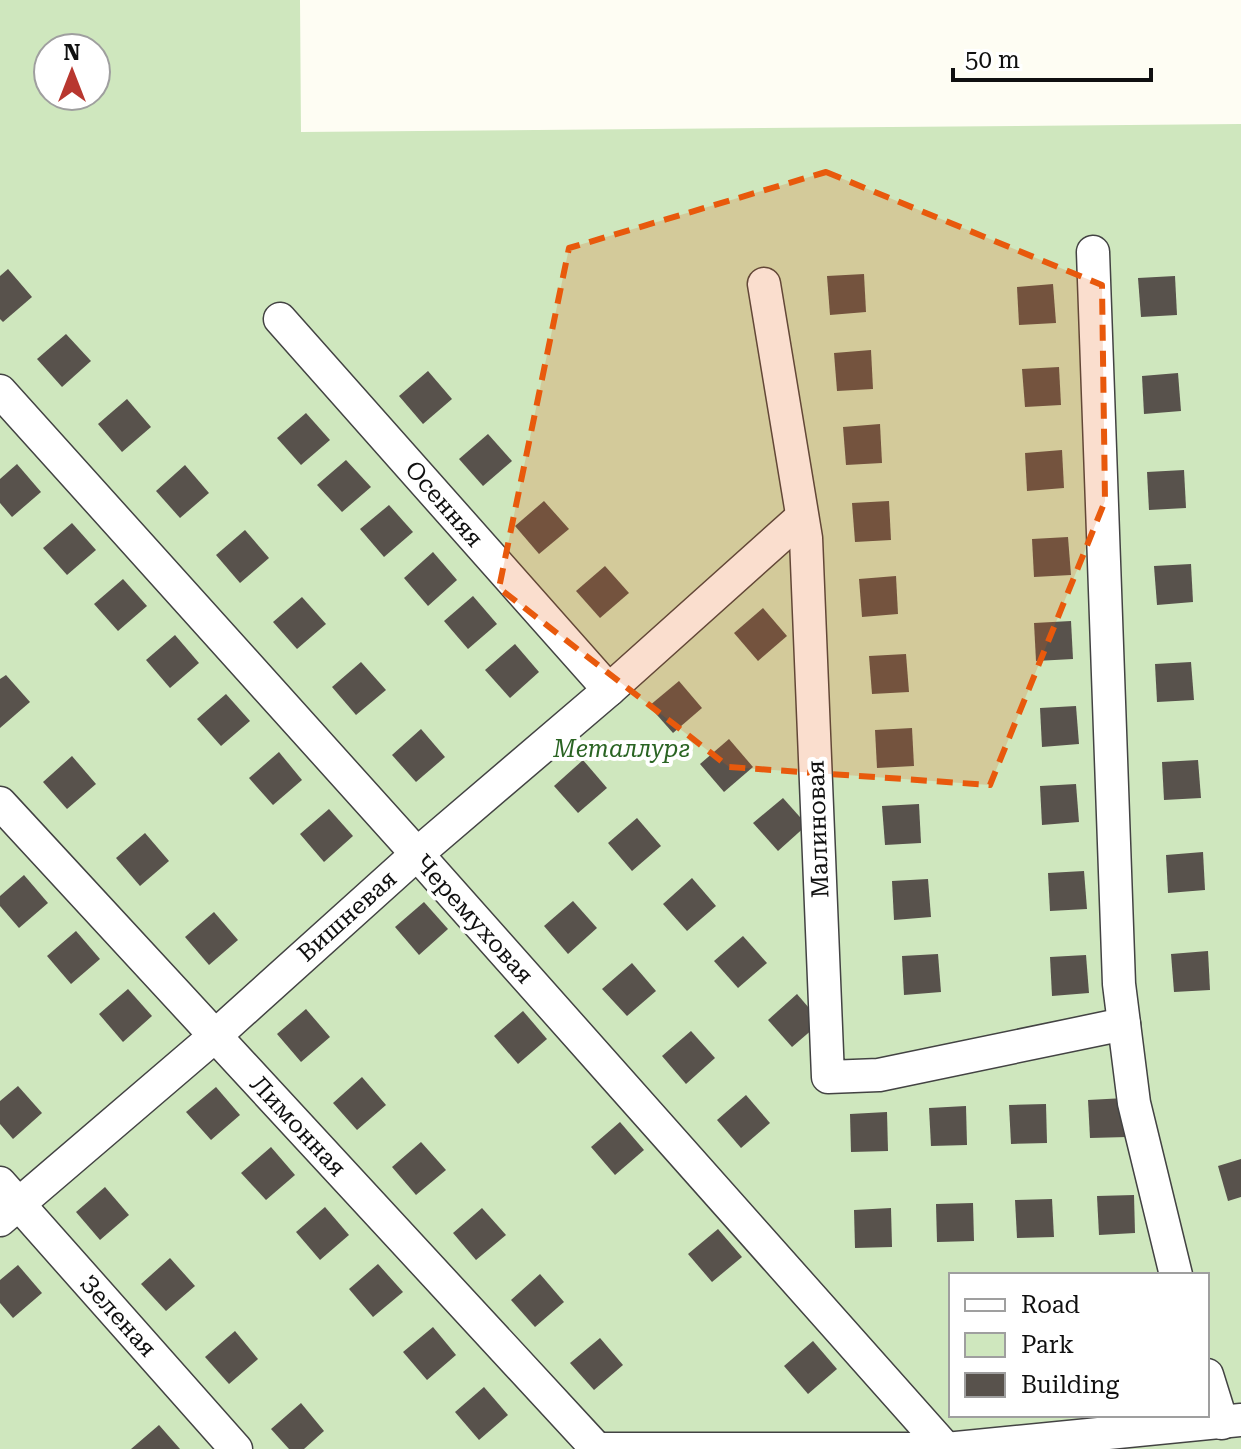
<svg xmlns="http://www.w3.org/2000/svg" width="1241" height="1449" font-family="'Roboto Serif',serif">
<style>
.green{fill:#cfe7be;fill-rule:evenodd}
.building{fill:#58524c}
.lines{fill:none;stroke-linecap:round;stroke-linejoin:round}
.minor-casing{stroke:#434343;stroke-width:35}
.minor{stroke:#fff;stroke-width:32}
.marked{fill:#e8590c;fill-opacity:0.2;stroke:#e8590c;stroke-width:6;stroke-dasharray:16 10;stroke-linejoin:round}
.labels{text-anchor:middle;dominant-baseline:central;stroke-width:8;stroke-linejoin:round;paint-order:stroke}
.street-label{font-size:24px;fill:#101010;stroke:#fff}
.park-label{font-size:24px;font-style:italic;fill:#2a6423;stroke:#fff}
</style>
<rect width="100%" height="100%" fill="#fefdf3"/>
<path class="green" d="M0,0H300L301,132L1241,124V1449H0ZM48,48H96V96H48ZM951,1275H1207V1415H951Z"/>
<g class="building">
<polygon points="8,269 32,297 3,322 0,319 0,276"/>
<polygon points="864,274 866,312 830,315 827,276"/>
<polygon points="1175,276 1177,315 1141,317 1138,278"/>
<polygon points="1053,284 1056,323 1019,325 1017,287"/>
<polygon points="66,334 91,361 62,387 37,359"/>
<polygon points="871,350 873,389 837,391 834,353"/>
<polygon points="1059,367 1061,405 1025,407 1022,369"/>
<polygon points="428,371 452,399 423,424 399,396"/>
<polygon points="1178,373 1181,411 1144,414 1142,376"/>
<polygon points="127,399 151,427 122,452 98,424"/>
<polygon points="306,413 330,440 301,465 277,438"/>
<polygon points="880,424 882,463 846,465 843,427"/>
<polygon points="488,434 512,461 483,486 459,459"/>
<polygon points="1062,450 1064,488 1027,491 1025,453"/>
<polygon points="346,460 371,487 342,512 317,485"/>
<polygon points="17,464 41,492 12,517 0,503 0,479"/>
<polygon points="185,465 209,493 180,518 156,491"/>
<polygon points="1184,470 1186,508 1149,510 1147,472"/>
<polygon points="544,501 569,529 539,554 515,526"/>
<polygon points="889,501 891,540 855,542 852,503"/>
<polygon points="389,505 413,532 384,557 360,529"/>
<polygon points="72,523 96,550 67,575 43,548"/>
<polygon points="245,530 269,558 240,583 216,555"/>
<polygon points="1068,537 1071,575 1034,577 1032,539"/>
<polygon points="433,552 457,580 428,606 404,578"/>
<polygon points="1191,564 1193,602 1157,605 1154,566"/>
<polygon points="605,566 629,593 600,618 576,591"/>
<polygon points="896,576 898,614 862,617 859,579"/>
<polygon points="123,579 147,606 118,631 94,604"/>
<polygon points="473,596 497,624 468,649 444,621"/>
<polygon points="302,597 326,624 297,649 273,622"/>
<polygon points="763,608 787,636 758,661 734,633"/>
<polygon points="1071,621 1073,659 1036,661 1034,623"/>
<polygon points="175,635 199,663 170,688 146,660"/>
<polygon points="515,644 539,672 510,698 485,670"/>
<polygon points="906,654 909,692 872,694 869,656"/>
<polygon points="361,662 386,690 356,715 332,687"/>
<polygon points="1191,662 1194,700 1157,702 1155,664"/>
<polygon points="6,675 30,702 0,728 0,679"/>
<polygon points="679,681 702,708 673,733 649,706"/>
<polygon points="226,694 250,721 221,746 197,719"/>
<polygon points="1076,706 1079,744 1042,747 1040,708"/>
<polygon points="912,728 914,766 877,768 875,730"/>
<polygon points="421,729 445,757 416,782 392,755"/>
<polygon points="729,739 753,767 724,792 700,764"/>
<polygon points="279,752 302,780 273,805 249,778"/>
<polygon points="72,756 96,784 67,809 43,782"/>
<polygon points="583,760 607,788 578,813 554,786"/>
<polygon points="1198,760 1201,798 1164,800 1162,762"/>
<polygon points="1076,784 1079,822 1042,825 1040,786"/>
<polygon points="783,798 807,825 778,851 753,823"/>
<polygon points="919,804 921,843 885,845 882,806"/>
<polygon points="329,809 353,836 324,862 300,834"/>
<polygon points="637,818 661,846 632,871 608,843"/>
<polygon points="145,833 169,861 140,886 116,858"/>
<polygon points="1203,852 1205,890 1168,893 1166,855"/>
<polygon points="1084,871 1087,909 1050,911 1048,873"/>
<polygon points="24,875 48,903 19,928 0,906 0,896"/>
<polygon points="692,878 716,906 687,931 663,904"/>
<polygon points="928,879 931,917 894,920 892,881"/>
<polygon points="573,901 597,928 568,954 544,926"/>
<polygon points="424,902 448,929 419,955 395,927"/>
<polygon points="214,912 238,940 209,965 185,937"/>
<polygon points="76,931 100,959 71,984 47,956"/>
<polygon points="743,936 767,963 738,988 714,961"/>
<polygon points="1208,951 1210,990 1174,992 1171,954"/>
<polygon points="938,954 941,992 904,995 902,956"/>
<polygon points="1086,955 1089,993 1052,996 1050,957"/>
<polygon points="632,963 656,991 627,1016 602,989"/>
<polygon points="128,989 152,1016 123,1042 99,1014"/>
<polygon points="797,994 821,1022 792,1047 768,1020"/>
<polygon points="306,1009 330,1037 301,1062 277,1034"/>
<polygon points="523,1011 547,1039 518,1064 494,1036"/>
<polygon points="691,1031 715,1058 686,1084 662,1056"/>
<polygon points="362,1077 386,1105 357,1130 333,1103"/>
<polygon points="18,1086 42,1113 13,1139 0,1124 0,1101"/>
<polygon points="216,1087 240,1115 211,1140 186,1112"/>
<polygon points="746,1095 770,1123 741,1148 717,1120"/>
<polygon points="1125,1098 1127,1137 1090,1138 1088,1100"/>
<polygon points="1046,1104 1047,1143 1011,1144 1009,1105"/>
<polygon points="966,1106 967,1145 931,1146 929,1108"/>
<polygon points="887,1112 888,1151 851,1152 850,1114"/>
<polygon points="620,1122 644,1150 615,1175 591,1147"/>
<polygon points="421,1142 446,1170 416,1195 392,1167"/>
<polygon points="271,1147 295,1175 266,1200 241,1173"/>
<polygon points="1241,1159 1241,1197 1228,1201 1218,1166"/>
<polygon points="105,1187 129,1215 100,1240 76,1212"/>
<polygon points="1134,1195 1135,1233 1099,1235 1097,1196"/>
<polygon points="1052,1199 1054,1237 1017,1238 1015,1200"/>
<polygon points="973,1203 974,1241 937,1242 936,1204"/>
<polygon points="325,1207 349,1235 320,1260 296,1232"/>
<polygon points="482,1208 506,1235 476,1260 453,1233"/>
<polygon points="891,1208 892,1247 855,1248 854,1210"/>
<polygon points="718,1229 742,1257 712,1282 688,1254"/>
<polygon points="170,1258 195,1286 166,1311 141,1284"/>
<polygon points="378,1264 403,1292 373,1317 349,1289"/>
<polygon points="18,1265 42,1293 13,1318 0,1303 0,1280"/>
<polygon points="540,1274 564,1302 535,1327 511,1300"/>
<polygon points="433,1327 456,1355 427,1380 403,1352"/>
<polygon points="235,1331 258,1359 229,1384 205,1357"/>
<polygon points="600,1338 623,1365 594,1390 570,1363"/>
<polygon points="813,1341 837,1369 808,1394 784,1366"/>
<polygon points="484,1387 508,1415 479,1440 455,1412"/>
<polygon points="301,1403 324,1431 304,1449 289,1449 271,1429"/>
<polygon points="159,1425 180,1449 131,1449"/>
</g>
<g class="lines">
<defs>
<g id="minor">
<polyline points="1093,252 1119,984 1134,1103 1176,1275"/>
<polyline points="764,284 806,538 828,1077 879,1075 1124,1024"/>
<polyline points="280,319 609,690"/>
<polyline points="0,391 417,854 946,1449"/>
<polyline points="0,803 597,1449"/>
<polyline points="0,1183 236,1449"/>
<polyline points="0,1220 215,1036 417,854 609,690 802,517"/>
<polyline points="1207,1375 1222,1423"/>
<polyline points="593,1449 922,1449"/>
<polyline points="946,1449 1241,1420"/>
</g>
</defs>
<use href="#minor" class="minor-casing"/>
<use href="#minor" class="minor"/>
</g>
<path class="marked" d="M826,172L1102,285L1105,501L990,785L729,767L499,588L569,248Z"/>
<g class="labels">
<g class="street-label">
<text transform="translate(444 504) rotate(49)">Осенняя</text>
<text transform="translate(818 829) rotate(-92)">Малиновая</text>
<text transform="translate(347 916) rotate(-42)">Вишневая</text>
<text transform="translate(474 919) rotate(48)">Черемуховая</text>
<text transform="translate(298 1126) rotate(47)">Лимонная</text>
<text transform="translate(118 1316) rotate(48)">Зеленая</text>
</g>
<g class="park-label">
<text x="622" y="749">Металлург</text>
</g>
</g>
<rect x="949" y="1273" width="260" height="144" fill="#ffffff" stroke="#9f9f9f" stroke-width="2"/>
<rect x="965" y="1299" width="40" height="12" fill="#ffffff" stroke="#9f9f9f" stroke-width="2"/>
<text x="1021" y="1313" font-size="24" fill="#101010">Road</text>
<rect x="965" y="1333" width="40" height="24" fill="#cfe7be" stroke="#9f9f9f" stroke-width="2"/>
<text x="1021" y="1353" font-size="24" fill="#101010">Park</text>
<rect x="965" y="1373" width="40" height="24" fill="#58524c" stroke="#9f9f9f" stroke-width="2"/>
<text x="1021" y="1393" font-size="24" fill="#101010">Building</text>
<g transform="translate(72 72)"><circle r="38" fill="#ffffff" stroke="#9f9f9f" stroke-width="2"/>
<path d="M0-6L14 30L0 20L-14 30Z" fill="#b8372f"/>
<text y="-12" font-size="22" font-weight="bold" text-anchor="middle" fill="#101010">N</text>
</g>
<path d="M953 68v12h198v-12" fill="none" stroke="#101010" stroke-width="4"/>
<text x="965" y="68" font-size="24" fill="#101010" stroke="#ffffff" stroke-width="6" paint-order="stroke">50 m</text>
</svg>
